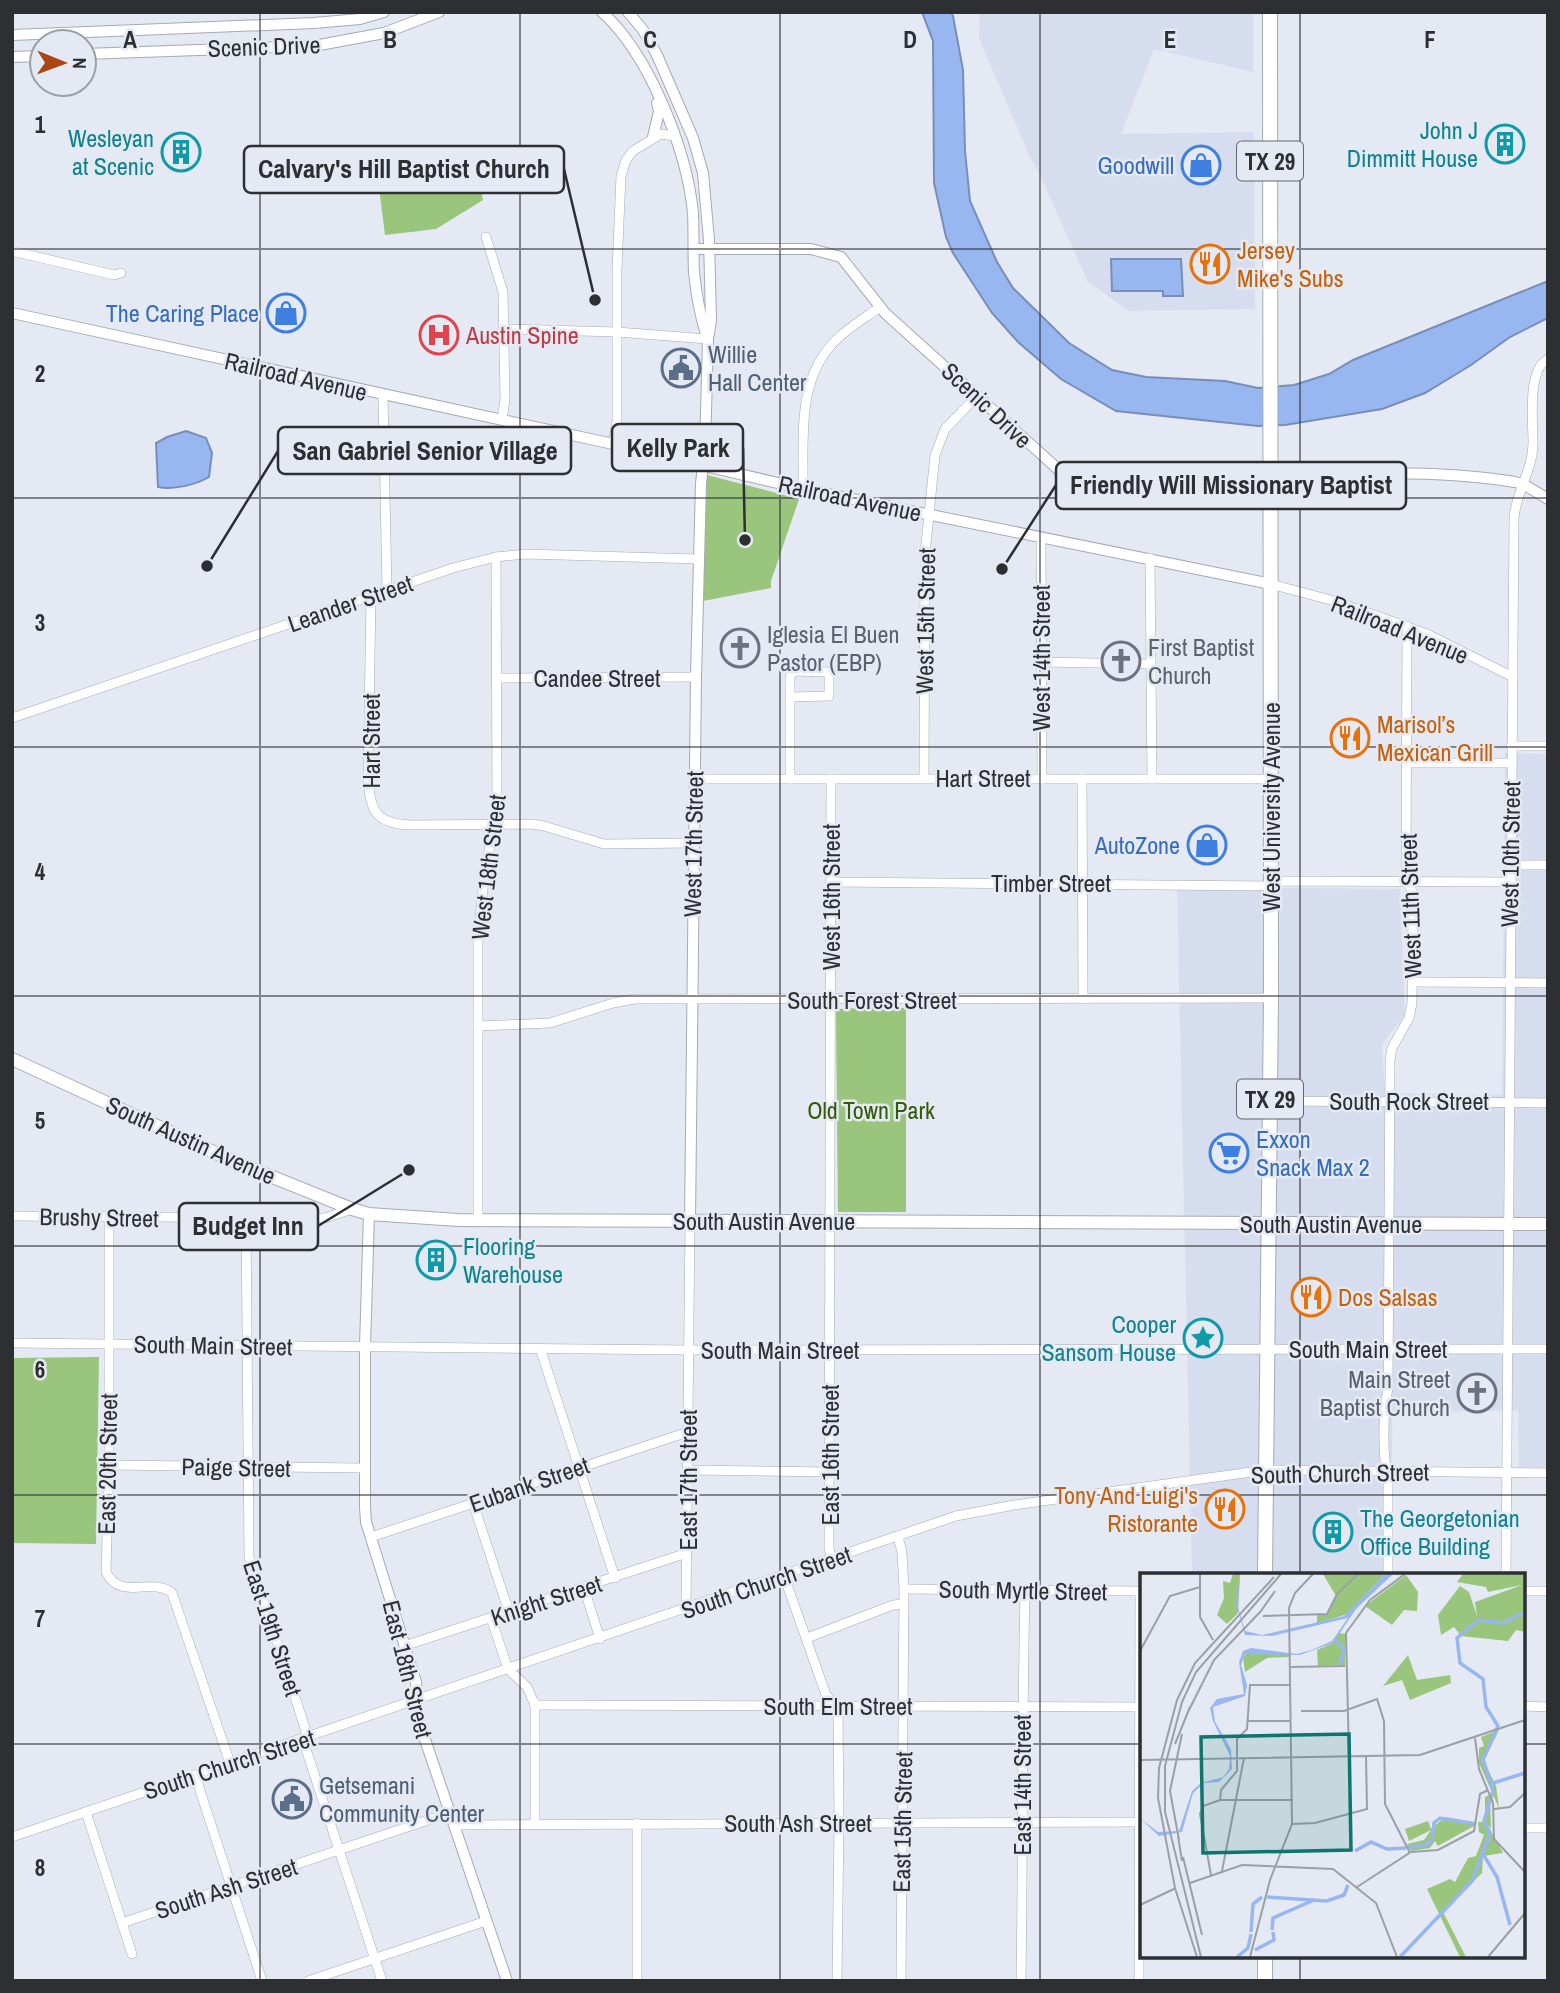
<svg xmlns="http://www.w3.org/2000/svg" width="1560" height="1993" font-family="'Archivo Narrow',sans-serif">
<style>
.built{fill:#d6ddee}
.green{fill:#9ac57d}
.water{fill:#98b7f1;stroke:#788eb8;stroke-width:2}
.lines{fill:none;stroke-linecap:round;stroke-linejoin:round}
.minor-casing{stroke:#a5aab3;stroke-width:10}
.tertiary-casing{stroke:#a5aab3;stroke-width:12}
.secondary-casing{stroke:#a5aab3;stroke-width:14}
.primary-casing{stroke:#a5aab3;stroke-width:16}
.minor{stroke:#fff;stroke-width:9}
.tertiary{stroke:#fff;stroke-width:10}
.secondary{stroke:#fff;stroke-width:12}
.primary{stroke:#fff;stroke-width:14}
.grid{fill:none;stroke:#2d2f33;stroke-width:2;stroke-opacity:0.55}
.labels{text-anchor:middle;dominant-baseline:central;stroke-width:5;stroke-linejoin:round;paint-order:stroke}
.shield{fill:#e4e9f3;stroke:#64676d;stroke-width:2}
.shield-label{font-size:23px;font-weight:bold;fill:#2d2f33}
.street-label{font-size:24px;fill:#2d2f33;stroke:#e4e9f3}
.culture-label{font-size:24px;fill:#0d838f;stroke:#e4e9f3;text-anchor:end}
.shop-label{font-size:24px;fill:#366cbe;stroke:#e4e9f3;text-anchor:end}
.food-label{font-size:24px;fill:#c56008;stroke:#e4e9f3;text-anchor:start}
.health-label{font-size:24px;fill:#be3a42;stroke:#e4e9f3;text-anchor:start}
.service-label{font-size:24px;fill:#4e5e75;stroke:#e4e9f3;text-anchor:start}
.worship-label{font-size:24px;fill:#5b616d;stroke:#e4e9f3;text-anchor:start}
.park-label{font-size:24px;fill:#335a08;stroke:#e4e9f3}
.inset-river{fill:none;stroke:#98b7f1;stroke-width:3.5}
.inset-road{fill:none;stroke:#9b9fa6;stroke-width:2}
.view{fill:#0f766e;fill-opacity:0.15;stroke:#0f766e;stroke-width:3.5}
.inset-edge{fill:none;stroke:#2d2f33;stroke-width:3.5}
.grid-label{font-size:23px;text-anchor:middle;font-weight:bold;fill:#2d2f33;stroke:#e4e9f3;stroke-width:5;stroke-linejoin:round;paint-order:stroke}
.leader{fill:none;stroke:#2d2f33;stroke-width:2.5}
.callout-dot{fill:#2d2f33;stroke:#e4e9f3;stroke-width:2.5}
.callout{fill:#e4e9f3;stroke:#2d2f33;stroke-width:2.5}
.callout-label{font-size:26px;text-anchor:middle;font-weight:bold;fill:#2d2f33}
</style>
<rect width="100%" height="100%" fill="#e4e9f3"/>
<g class="built">
<polygon points="980,12 1253,12 1253,72 1154,49 1121,134 1254,132 1255,309 1129,311 1088,282 1040,175 1030,157 979,38"/>
<polygon points="1505,753 1548,754 1548,1468 1519,1467 1518,1410 1392,1413 1393,1575 1192,1575 1177,887 1400,889 1405,1015 1382,1044 1385,1093 1502,1095"/>
</g>
<g class="green">
<polygon points="473,147 483,200 436,229 385,235 375,156"/>
<polygon points="707,475 799,499 771,581 771,588 703,601"/>
<polygon points="867,1008 906,1008 906,1212 838,1212 836,1009"/>
<polygon points="99,1357 96,1544 12,1543 12,1358"/>
</g>
<g class="water">
<polygon points="922,12 951,12 953,16 963,70 965,151 970,201 997,262 1013,288 1069,343 1112,370 1146,377 1225,381 1258,388 1294,385 1329,374 1353,360 1548,281 1548,318 1510,337 1471,365 1425,393 1382,409 1285,425 1258,426 1116,411 1061,379 1018,342 992,313 953,253 946,237 934,183 933,41"/>
<polygon points="1111,259 1181,259 1183,296 1163,296 1163,291 1112,291"/>
<path d="M186,431L206,438L212,453L209,477C195,485 174,490 158,487L156,443L167,437Z"/>
</g>
<g class="lines">
<defs>
<g id="minor">
<polyline points="486,237 503,292 505,400 502,420"/>
<polyline points="12,251 114,275 121,273"/>
<polyline points="504,329 617,332 708,339"/>
<polyline points="383,395 387,591"/>
<polyline points="613,444 617,421 617,269 621,176 626,160 633,151 661,134 675,136"/>
<path d="M803,489C804,438 796,379 836,340C849,327 865,318 880,307"/>
<polyline points="1041,538 1042,779"/>
<polyline points="1150,558 1152,779"/>
<polyline points="1271,584 1338,602 1427,634 1513,677"/>
<path d="M371,597L368,780C371,811 375,823 409,825L532,824L544,826L604,844L693,843"/>
<polyline points="1041,662 1149,664"/>
<polyline points="498,678 696,677"/>
<polyline points="12,718 453,568 496,557 526,554 698,559"/>
<polyline points="1511,746 1548,746"/>
<polyline points="1407,763 1511,763"/>
<polyline points="924,778 925,554 935,455 945,429 978,395"/>
<polyline points="694,779 1271,779"/>
<polyline points="790,779 790,677 793,671 829,672 829,696 791,697"/>
<polyline points="831,779 829,1549 832,1559"/>
<polyline points="1082,779 1083,999"/>
<polyline points="1510,865 1548,865"/>
<polyline points="831,882 1271,886 1283,881 1510,882"/>
<polyline points="1413,982 1548,983"/>
<polyline points="478,1026 550,1023 613,1003 635,999 1271,998"/>
<polyline points="1270,1101 1548,1103"/>
<polyline points="12,1216 307,1218 325,1218 352,1209"/>
<path d="M109,1217V1465L106,1572C121,1602 151,1576 172,1593L230,1763"/>
<polyline points="246,1218 249,1557 306,1731 305,1746 382,1981"/>
<polyline points="478,1220 478,937 484,880 497,804 496,557"/>
<polyline points="12,1343 689,1350 1548,1349"/>
<polyline points="540,1348 615,1578"/>
<polyline points="109,1465 364,1468"/>
<polyline points="688,1470 830,1472"/>
<polyline points="473,1503 509,1612"/>
<polyline points="371,1537 688,1432"/>
<polyline points="898,1537 902,1552 904,1589 901,1981"/>
<path d="M1388,1575V1479C1382,1454 1383,1413 1388,1388L1390,1060L1392,1048L1409,1018L1412,1003L1413,895L1406,874L1407,626"/>
<path d="M1506,1575L1514,518C1516,491 1533,470 1533,443C1533,421 1527,369 1548,359"/>
<polyline points="784,1576 826,1695 838,1706 839,1823 837,1981"/>
<polyline points="584,1588 600,1639"/>
<polyline points="904,1589 1142,1591"/>
<polyline points="1523,1591 1548,1591"/>
<polyline points="686,1609 690,1221"/>
<polyline points="491,1618 508,1669 527,1687 535,1705 535,1824"/>
<polyline points="807,1638 893,1605 903,1604"/>
<polyline points="404,1646 687,1553"/>
<polyline points="535,1705 1142,1707"/>
<polyline points="1523,1706 1548,1707"/>
<polyline points="195,1775 262,1981"/>
<polyline points="86,1812 132,1954"/>
<polyline points="637,1823 637,1981"/>
<polyline points="454,1825 1142,1822"/>
<polyline points="1523,1828 1548,1828"/>
<polyline points="12,1837 956,1516 1014,1505 1266,1470 1548,1473"/>
<polyline points="122,1923 449,1813"/>
<polyline points="308,1981 486,1921"/>
<path d="M1021,1981C1023,1850 1022,1720 1025,1590"/>
<polyline points="1139,1981 1140,1591"/>
</g>
<g id="tertiary">
<path d="M602,12C649,54 687,150 693,213C694,232 693,252 694,272C696,292 700,315 706,334"/>
<polyline points="628,12 643,30 657,55 693,138 703,173 709,240 711,320 708,339 705,449 701,483 696,677 690,1221"/>
<polyline points="12,35 314,23 360,19 384,12"/>
<polyline points="84,54 314,46 384,33 439,12"/>
<polyline points="12,57 42,56"/>
<polyline points="653,137 659,111 657,103"/>
<path d="M694,249H811L841,257L885,313L1060,471C1103,498 1167,474 1216,472C1255,471 1295,472 1334,473C1394,473 1455,472 1515,482L1523,484L1548,499"/>
<polyline points="12,313 613,444 803,489 1271,584"/>
<polyline points="369,1214 365,1347 365,1507 366,1522 416,1682 417,1716 507,1981"/>
</g>
<polyline id="secondary" points="12,1059 233,1161 352,1209 369,1214 458,1220 1548,1224"/>
<g id="primary">
<polyline points="1265,1575 1271,998 1270,12"/>
<polyline points="1265,1956 1265,1981"/>
</g>
</defs>
<use href="#minor" class="minor-casing"/>
<use href="#tertiary" class="tertiary-casing"/>
<use href="#secondary" class="secondary-casing"/>
<use href="#primary" class="primary-casing"/>
<use href="#minor" class="minor"/>
<use href="#tertiary" class="tertiary"/>
<use href="#secondary" class="secondary"/>
<use href="#primary" class="primary"/>
</g>
<path class="grid" d="M260,12V1981M520,12V1981M780,12V1981M1040,12V1981M1300,12V1575M12,249H1548M12,498H1548M12,747H1548M12,996H1548M12,1246H1548M12,1495H1548M12,1744H1142M1523,1744H1548M1300,1956V1981"/>
<defs>
<symbol id="building-ring" viewBox="-11 -11 22 22"><circle r="9.5" fill="#e4e9f3" stroke="#0f9aa8" stroke-width="1.5"/><path d="M-4-6H4V6H1V3H-1V6H-4ZM-2.5-4.3h1.7v1.8h-1.7ZM.8-4.3h1.7v1.8H.8ZM-2.5-1h1.7V.8h-1.7ZM.8-1h1.7V.8H.8Z" fill="#0f9aa8"/></symbol>
<symbol id="shop-ring" viewBox="-11 -11 22 22"><circle r="9.5" fill="#e4e9f3" stroke="#3f7fe0" stroke-width="1.5"/><path d="M-5-2.5h2.3a2.7 3.5 0 0 1 5.4 0H5L5.5 6h-11ZM-1.5-2.5h3a1.5 2.3 0 0 0-3 0Z" fill="#3f7fe0"/></symbol>
<symbol id="restaurant-ring" viewBox="-11 -11 22 22"><circle r="9.5" fill="#e4e9f3" stroke="#e8710a" stroke-width="1.5"/><path d="M-5-6h1v4h1v-4h1v4h1v-4h1v5L-1.5 .5V6h-2V.5L-5-1ZM5-6V6H3V1.5H1.5Q1.5-4 5-6Z" fill="#e8710a"/></symbol>
<symbol id="hospital-ring" viewBox="-11 -11 22 22"><circle r="9.5" fill="#e4e9f3" stroke="#e0444e" stroke-width="1.5"/><path d="M-5-5h3v3.5h4V-5h3V5h-3V1.5h-4V5h-3Z" fill="#e0444e"/></symbol>
<symbol id="civic-ring" viewBox="-11 -11 22 22"><circle r="9.5" fill="#e4e9f3" stroke="#5c6f8a" stroke-width="1.5"/><path d="M-.6-6.5H3V-4.5H.6V-3L4-1V1h2V6H-6V1h2V-1L-.6-3ZM-1.2 2.5V6h2.4V2.5Z" fill="#5c6f8a"/></symbol>
<symbol id="church-ring" viewBox="-11 -11 22 22"><circle r="9.5" fill="#e4e9f3" stroke="#6b7280" stroke-width="1.5"/><path d="M-1.2-6h2.4v3.5h3.3v2.4h-3.3V6h-2.4V-.1h-3.3v-2.4h3.3Z" fill="#6b7280"/></symbol>
<symbol id="supermarket-ring" viewBox="-11 -11 22 22"><circle r="9.5" fill="#e4e9f3" stroke="#3f7fe0" stroke-width="1.5"/><path d="M-6-5.5h2.5l.6 2H6L4.5 2H-2.5L-4.4-4H-6ZM-1.5 3.2a1.3 1.3 0 1 0 .1 0ZM3 3.2a1.3 1.3 0 1 0 .1 0Z" fill="#3f7fe0"/></symbol>
<symbol id="sight-ring" viewBox="-11 -11 22 22"><circle r="9.5" fill="#e4e9f3" stroke="#0f9aa8" stroke-width="1.5"/><path d="M0-6L1.8-2.2L6-1.7L2.9 1.2L3.7 5.4L0 3.3L-3.7 5.4L-2.9 1.2L-6-1.7L-1.8-2.2Z" fill="#0f9aa8"/></symbol>
</defs>
<g fill-rule="evenodd">
<use href="#building-ring" x="1483" y="122" width="44" height="44"/>
<use href="#building-ring" x="159" y="130" width="44" height="44"/>
<use href="#shop-ring" x="1179" y="143" width="44" height="44"/>
<use href="#restaurant-ring" x="1188" y="242" width="44" height="44"/>
<use href="#shop-ring" x="264" y="291" width="44" height="44"/>
<use href="#hospital-ring" x="417" y="313" width="44" height="44"/>
<use href="#civic-ring" x="659" y="346" width="44" height="44"/>
<use href="#church-ring" x="718" y="626" width="44" height="44"/>
<use href="#church-ring" x="1099" y="639" width="44" height="44"/>
<use href="#restaurant-ring" x="1328" y="716" width="44" height="44"/>
<use href="#shop-ring" x="1185" y="823" width="44" height="44"/>
<use href="#supermarket-ring" x="1207" y="1131" width="44" height="44"/>
<use href="#building-ring" x="414" y="1238" width="44" height="44"/>
<use href="#restaurant-ring" x="1289" y="1275" width="44" height="44"/>
<use href="#sight-ring" x="1181" y="1316" width="44" height="44"/>
<use href="#church-ring" x="1455" y="1371" width="44" height="44"/>
<use href="#restaurant-ring" x="1203" y="1487" width="44" height="44"/>
<use href="#building-ring" x="1311" y="1510" width="44" height="44"/>
<use href="#civic-ring" x="270" y="1777" width="44" height="44"/>
</g>
<g class="labels">
<g class="shield">
<rect x="1237" y="141.5" width="66" height="39" rx="5"/>
<rect x="1237" y="1079.5" width="66" height="39" rx="5"/>
</g>
<g class="shield-label">
<text x="1270" y="161">TX 29</text>
<text x="1270" y="1099">TX 29</text>
</g>
<g class="street-label">
<text transform="translate(264 46) rotate(-2)">Scenic Drive</text>
<text transform="translate(296 376) rotate(13)">Railroad Avenue</text>
<text transform="translate(987 405) rotate(43)">Scenic Drive</text>
<text transform="translate(850 498) rotate(12)">Railroad Avenue</text>
<text transform="translate(350 603) rotate(-19)">Leander Street</text>
<text transform="translate(925 621) rotate(-89)">West 15th Street</text>
<text transform="translate(1400 629) rotate(22)">Railroad Avenue</text>
<text transform="translate(1041 658) rotate(-90)">West 14th Street</text>
<text x="597" y="678">Candee Street</text>
<text transform="translate(371 741) rotate(-90)">Hart Street</text>
<text x="983" y="778">Hart Street</text>
<text transform="translate(1271 807) rotate(-90)">West University Avenue</text>
<text transform="translate(693 844) rotate(-89)">West 17th Street</text>
<text transform="translate(1510 854) rotate(-89)">West 10th Street</text>
<text transform="translate(488 867) rotate(-83)">West 18th Street</text>
<text x="1051" y="883">Timber Street</text>
<text transform="translate(831 897) rotate(-90)">West 16th Street</text>
<text transform="translate(1410 906) rotate(-92)">West 11th Street</text>
<text x="872" y="1000">South Forest Street</text>
<text x="1409" y="1101">South Rock Street</text>
<text transform="translate(191 1140) rotate(24)">South Austin Avenue</text>
<text transform="translate(99 1217) rotate(1)">Brushy Street</text>
<text x="764" y="1221">South Austin Avenue</text>
<text x="1331" y="1224">South Austin Avenue</text>
<text transform="translate(213 1345) rotate(1)">South Main Street</text>
<text x="1368" y="1349">South Main Street</text>
<text x="780" y="1350">South Main Street</text>
<text transform="translate(830 1455) rotate(-90)">East 16th Street</text>
<text transform="translate(107 1464) rotate(-89)">East 20th Street</text>
<text transform="translate(236 1467) rotate(1)">Paige Street</text>
<text transform="translate(1340 1473) rotate(-1)">South Church Street</text>
<text transform="translate(688 1480) rotate(-90)">East 17th Street</text>
<text transform="translate(529 1484) rotate(-19)">Eubank Street</text>
<text transform="translate(766 1582) rotate(-19)">South Church Street</text>
<text transform="translate(1023 1590) rotate(1)">South Myrtle Street</text>
<text transform="translate(546 1600) rotate(-18)">Knight Street</text>
<text transform="translate(273 1628) rotate(72)">East 19th Street</text>
<text transform="translate(408 1669) rotate(76)">East 18th Street</text>
<text x="838" y="1706">South Elm Street</text>
<text transform="translate(229 1764) rotate(-18)">South Church Street</text>
<text transform="translate(1022 1785) rotate(-90)">East 14th Street</text>
<text transform="translate(902 1822) rotate(-89)">East 15th Street</text>
<text x="798" y="1823">South Ash Street</text>
<text transform="translate(226 1888) rotate(-18)">South Ash Street</text>
</g>
<g class="culture-label">
<text x="1478" y="130">John J<tspan x="1478" dy="28">Dimmitt House</tspan></text>
<text x="154" y="138">Wesleyan<tspan x="154" dy="28">at Scenic</tspan></text>
<text x="463" y="1246" text-anchor="start">Flooring<tspan x="463" dy="28">Warehouse</tspan></text>
<text x="1176" y="1324">Cooper<tspan x="1176" dy="28">Sansom House</tspan></text>
<text x="1360" y="1518" text-anchor="start">The Georgetonian<tspan x="1360" dy="28">Office Building</tspan></text>
</g>
<g class="shop-label">
<text x="1174" y="165">Goodwill</text>
<text x="259" y="313">The Caring Place</text>
<text x="1180" y="845">AutoZone</text>
<text x="1256" y="1139" text-anchor="start">Exxon<tspan x="1256" dy="28">Snack Max 2</tspan></text>
</g>
<g class="food-label">
<text x="1237" y="250">Jersey<tspan x="1237" dy="28">Mike's Subs</tspan></text>
<text x="1377" y="724">Marisol’s<tspan x="1377" dy="28">Mexican Grill</tspan></text>
<text x="1338" y="1297">Dos Salsas</text>
<text x="1198" y="1495" text-anchor="end">Tony And Luigi's<tspan x="1198" dy="28">Ristorante</tspan></text>
</g>
<g class="health-label">
<text x="466" y="335">Austin Spine</text>
</g>
<g class="service-label">
<text x="708" y="354">Willie<tspan x="708" dy="28">Hall Center</tspan></text>
<text x="319" y="1785">Getsemani<tspan x="319" dy="28">Community Center</tspan></text>
</g>
<g class="worship-label">
<text x="767" y="634">Iglesia El Buen<tspan x="767" dy="28">Pastor (EBP)</tspan></text>
<text x="1148" y="647">First Baptist<tspan x="1148" dy="28">Church</tspan></text>
<text x="1450" y="1379" text-anchor="end">Main Street<tspan x="1450" dy="28">Baptist Church</tspan></text>
</g>
<g class="park-label">
<text x="871" y="1110">Old Town Park</text>
</g>
</g>
<g transform="translate(1140 1573)">
<rect width="385" height="385" fill="#e4e9f3"/>
<path d="M93,1H100L98,40L87,51L77,42L84,25L83,8L90,10ZM183,1H245L207,41L177,51V42H187L196,23ZM323,1H385V59L376,57L368,68L321,63L314,54L301,62L298,42L320,13L329,19L337,43L335,29L382,12L348,19L346,14L317,9ZM266,2L278,19L277,38L264,37L252,52L225,33ZM199,60L206,61L205,92L178,93L177,77L193,70ZM109,78L149,81L150,84L127,85L105,99L103,84ZM268,82L277,107L310,102L311,110L270,127L262,107L243,113ZM359,157L344,188L356,213L359,235L339,190V175L344,173L341,164ZM350,222L351,256L346,249L363,280L343,283L342,300L303,339L326,384H320L287,316L310,306L315,309L328,285L336,283L344,262L339,259L338,249H345V224ZM305,244L334,249V253L298,273L295,268L290,275L271,278L267,271L284,267L291,257L269,268L265,256L288,248L291,256Z" fill="#9ac57d"/>
<path d="M100,1L98,34L105,58L122,62L204,43L245,1H253L216,36L193,70L160,82L105,81L101,92L107,112L105,123L73,134L75,149L91,176L92,196L79,209L64,210L53,220L42,259L19,263L0,245L18,259L39,258L52,218L61,210L83,204L89,196L90,183L73,148L70,135L77,126L104,121L99,89L103,78L111,75L157,81L172,77L192,68L208,45L132,63L105,62L96,30Z" fill="#98b7f1"/>
<path class="inset-river" d="M195,67L204,76L200,92M350,211L385,200M268,274L284,273L292,267L294,250L300,245L336,251M215,278L231,269L247,276L266,275M343,281L357,304L370,352M127,324L187,328L204,322L208,312M132,357L133,345L174,327M111,359L113,331L122,324M115,377L134,367L133,359M97,384L108,375L111,361M260,384L332,308L350,261L344,248L353,218L343,186L358,153L346,134L343,106L320,90L317,65L338,47L363,50L385,39"/>
<path class="inset-road" d="M60,1V44L73,67M121,38L135,18M123,43L187,41L197,21L218,1M0,78L30,23L60,14M151,94L205,93M49,137L74,87L122,37M161,138H204L237,126L244,148L245,231L270,280M107,148H151M335,165L339,196L353,230L354,266L385,299M35,171L50,134M209,183L206,60L230,27L265,1M0,187L280,182L385,147M80,228L81,217L97,198V166L107,156L110,112H150M354,236L370,234L385,220M152,251L175,250L227,236L226,183M38,263L42,288M39,267L30,218L42,161M43,284L62,362M82,298L104,185M71,302L60,241L63,233L80,227H153M50,310L102,292L193,296L236,330L257,384M217,314L271,279L298,277L334,258L340,221L348,217M0,332L36,315M57,384L35,315L18,225L19,195L37,127L55,90L134,4M61,384L25,239V193L42,129L56,99L141,1M110,384L130,307L152,251L149,35L155,20L173,1M348,384L385,340"/>
<path class="view" d="M209,161L211,277L63,280L61,164Z"/>
<rect width="385" height="385" class="inset-edge"/>
</g>
<g class="grid-label">
<text x="130" y="48">A</text>
<text x="390" y="48">B</text>
<text x="650" y="48">C</text>
<text x="910" y="48">D</text>
<text x="1170" y="48">E</text>
<text x="1430" y="48">F</text>
<text x="40" y="133">1</text>
<text x="40" y="382">2</text>
<text x="40" y="631">3</text>
<text x="40" y="880">4</text>
<text x="40" y="1129">5</text>
<text x="40" y="1378">6</text>
<text x="40" y="1627">7</text>
<text x="40" y="1876">8</text>
</g>
<path class="leader" d="M595 300L564 169M745 540L743 448M207 566L278 451M1002 569L1056 485M409 1170L318 1226"/>
<g class="callout-dot">
<circle cx="595" cy="300" r="7"/>
<circle cx="745" cy="540" r="7"/>
<circle cx="207" cy="566" r="7"/>
<circle cx="1002" cy="569" r="7"/>
<circle cx="409" cy="1170" r="7"/>
</g>
<g class="callout">
<rect x="244" y="146" width="320" height="47" rx="7"/>
<rect x="612" y="424" width="131" height="47" rx="7"/>
<rect x="278" y="427" width="293" height="47" rx="7"/>
<rect x="1056" y="462" width="350" height="47" rx="7"/>
<rect x="179" y="1203" width="139" height="47" rx="7"/>
</g>
<g class="callout-label">
<text x="404" y="178">Calvary's Hill Baptist Church</text>
<text x="678" y="457">Kelly Park</text>
<text x="425" y="460">San Gabriel Senior Village</text>
<text x="1231" y="494">Friendly Will Missionary Baptist</text>
<text x="248" y="1235">Budget Inn</text>
</g>
<rect width="1560" height="1993" fill="none" stroke="#2d2f33" stroke-width="28"/>
<g transform="translate(63 63) rotate(91)"><circle r="33" fill="#e4e9f3" stroke="#9b9fa6" stroke-width="2"/>
<path d="M0-5L12 26L0 18L-12 26Z" fill="#ab4714"/>
<text y="-10" font-size="19" font-weight="bold" text-anchor="middle" fill="#2d2f33">N</text>
</g>
</svg>
